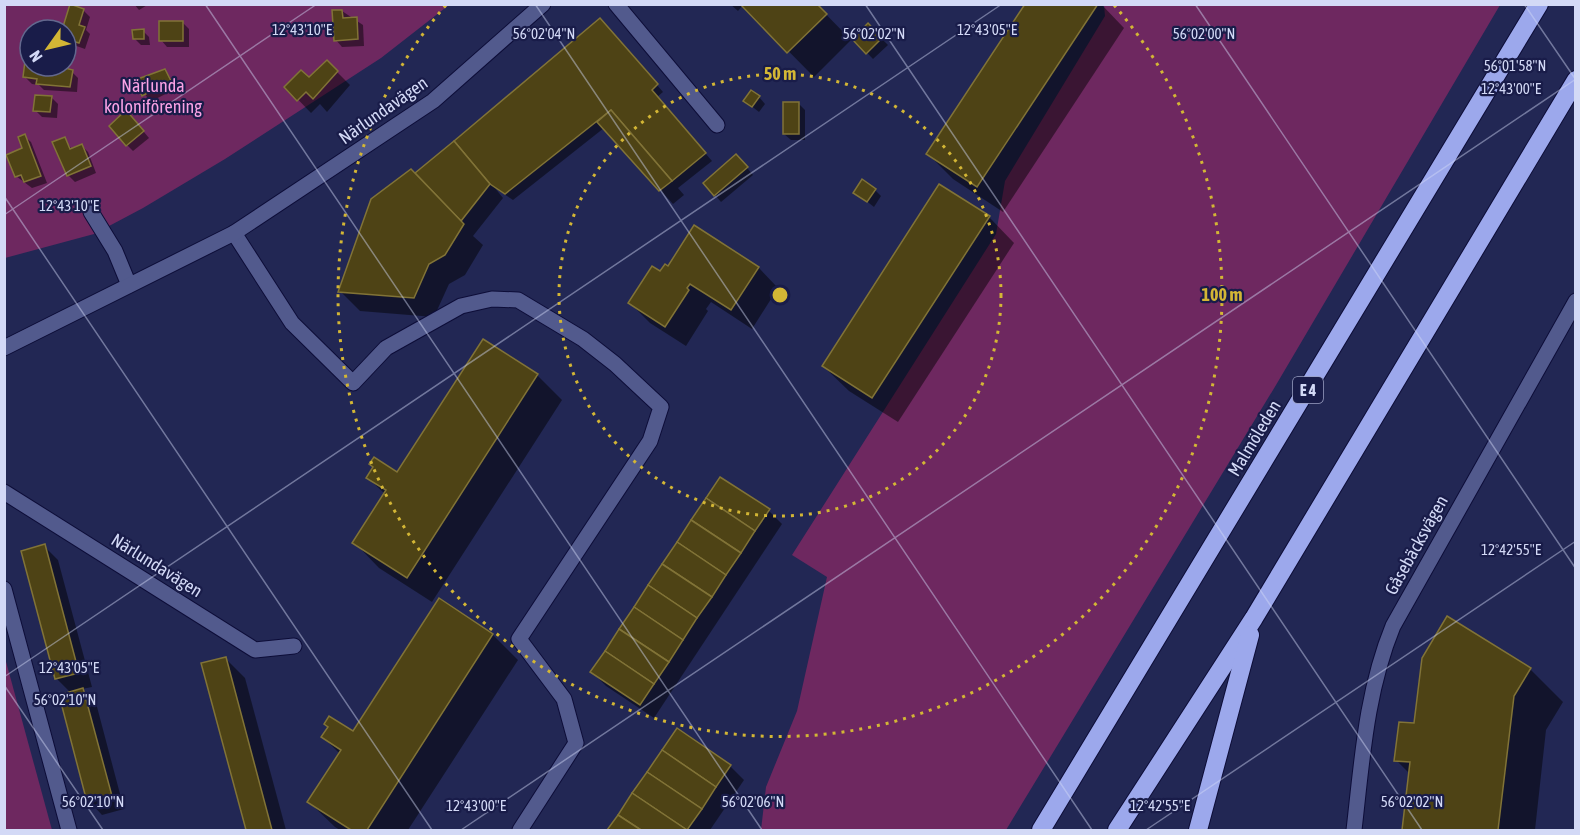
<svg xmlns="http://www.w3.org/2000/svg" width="1580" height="835" font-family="'Asap Condensed',sans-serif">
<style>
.green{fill:#6e2860;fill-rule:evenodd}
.shadow{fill:#0007}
.building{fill:#4e4315;stroke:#817337;stroke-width:1.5}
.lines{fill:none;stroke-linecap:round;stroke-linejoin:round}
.minor-casing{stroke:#0d0d38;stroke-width:17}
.highway-casing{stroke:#0d0d38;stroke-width:20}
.minor{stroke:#525a8d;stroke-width:15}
.highway{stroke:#9ca8ec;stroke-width:18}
.ticks{fill:none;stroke:#d3d9f6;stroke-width:1.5;stroke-opacity:0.45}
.ring{fill:none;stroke:#d3b635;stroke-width:3;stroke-dasharray:3 6}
.labels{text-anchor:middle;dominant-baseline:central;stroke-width:4.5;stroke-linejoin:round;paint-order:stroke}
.shield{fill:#191c49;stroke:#9ba0c2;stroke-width:1.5}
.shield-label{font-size:16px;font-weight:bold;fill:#d3d9f6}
.park-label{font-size:18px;fill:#fba2e5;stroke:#191c49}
.street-label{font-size:18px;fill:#d3d9f6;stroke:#191c49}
.ticks-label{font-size:15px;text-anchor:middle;fill:#d3d9f6;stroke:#191c49;stroke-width:4.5;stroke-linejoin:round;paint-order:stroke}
.centre{fill:#d3b635;stroke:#191c49;stroke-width:3}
.ring-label{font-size:18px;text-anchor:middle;font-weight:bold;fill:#d3b635;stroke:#191c49;stroke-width:4.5;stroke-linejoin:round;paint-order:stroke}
</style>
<rect width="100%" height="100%" fill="#222754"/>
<g class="green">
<path d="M5,5H449L381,58L225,159L143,208L94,234L5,258ZM30,30H66V66H30Z"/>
<polygon points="1104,5 1500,5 1276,385 1006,830 761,830 766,787 797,711 827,577 792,555 996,234 1005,181 1105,16"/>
<polygon points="5,658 52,830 5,830"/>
</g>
<g class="shadow">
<polygon points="134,4 149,4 139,10"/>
<polygon points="730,4 816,4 851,40 814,77 743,5 738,11"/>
<polygon points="1027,4 1101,4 1124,28 1003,212 953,179 928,154"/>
<polygon points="83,10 90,17 86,30 90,34 85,49 68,43 66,30 63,30"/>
<polygon points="342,11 363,25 364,46 342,47 336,40"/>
<polygon points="182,22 189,29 189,47 167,47 161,40"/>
<polygon points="868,25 888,45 873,59 854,39"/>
<polygon points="607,26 663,92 657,97 712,161 678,188 684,195 673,204 604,128 513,200 495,188 503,198 473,236 483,245 465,275 449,284 434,317 360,311 340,291 427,188"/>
<polygon points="143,31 149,37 150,45 141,45 134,38"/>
<polygon points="327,62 350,85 327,112 320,104 311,113 286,87 308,78"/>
<polygon points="30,64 30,66 72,72 78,78 77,92 44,90 39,85 32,84 25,77"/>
<polygon points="165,70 177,88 150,102 137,81"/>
<polygon points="51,97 58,104 57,118 42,117 35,110"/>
<polygon points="759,97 765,104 759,112 745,101"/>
<polygon points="799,104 805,110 805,140 791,140 784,134"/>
<polygon points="133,119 149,138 133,151 127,145"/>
<polygon points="24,136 31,142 47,183 32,188 16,176 24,149"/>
<polygon points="64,139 72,149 81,145 88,152 96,173 75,182 68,175"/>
<polygon points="743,163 753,175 721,202 705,183"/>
<polygon points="875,190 881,196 874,207 855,192"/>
<polygon points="989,217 1014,243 898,422 849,391 823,366"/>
<polygon points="695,227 759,268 778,288 752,329 711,302 706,309 708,311 686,346 650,323 630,303 668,268"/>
<polygon points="537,375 562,400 432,602 379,568 354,542 385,494 368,478 398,474"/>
<polygon points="769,511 782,524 654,718 606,686 592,672"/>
<polygon points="44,546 58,560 92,687 82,689 96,703 124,809 102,815 89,801 71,693 57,679 23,552"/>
<polygon points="493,635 518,660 408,830 340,830 335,827 309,802 340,754 323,737 353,733"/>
<polygon points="225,658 245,678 286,830 247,830 203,664"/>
<polygon points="1530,669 1563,702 1546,730 1535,830 1404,830 1410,774 1396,760 1416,725"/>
<polygon points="677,730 730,766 744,780 710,830 609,830"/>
</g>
<g class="building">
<polygon points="70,4 84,9 79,25 85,27 79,43 66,39 66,30 62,30"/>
<polygon points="740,4 817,4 827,14 787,53"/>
<polygon points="1025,4 1098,4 977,187 926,154"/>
<polygon points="332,10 342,10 343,18 357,17 358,39 334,41"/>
<polygon points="600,18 658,84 652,90 706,153 672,181 611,110 505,194 490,184 454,141"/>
<rect x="159" y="21" width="24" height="20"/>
<polygon points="868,23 882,38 866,54 852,39"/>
<polygon points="144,29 144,39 133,39 132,30"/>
<polygon points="327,60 338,71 313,99 306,92 297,101 284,87 301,70 309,77"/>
<polygon points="25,61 30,62 30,66 57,66 73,70 70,87 36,84 37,79 23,77"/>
<polygon points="165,69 171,81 142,96 135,80"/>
<polygon points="751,90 760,96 752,107 743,101"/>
<polygon points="35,95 52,96 50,112 33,111"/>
<rect x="783" y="102" width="16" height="32"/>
<polygon points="126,110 144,131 126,146 109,126"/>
<polygon points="611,110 672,181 659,191 597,122"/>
<polygon points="25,134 41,176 24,182 21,175 15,177 6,155 22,148 18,137"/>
<polygon points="65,137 70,149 82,144 91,166 67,176 52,142"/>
<polygon points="454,141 490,184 461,221 415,173"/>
<polygon points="736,154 748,167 714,196 703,183"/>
<polygon points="411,169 464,224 445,255 429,264 414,298 338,292 371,199"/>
<polygon points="862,179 876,189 867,202 853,193"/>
<polygon points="939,184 990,216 872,398 822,366"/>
<polygon points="694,225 759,267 731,310 690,284 687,288 689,290 665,327 628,303 652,266 660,271 665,264 668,266"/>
<polygon points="483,339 538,374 407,578 352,543 386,490 366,478 373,467 369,464 374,457 397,472"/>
<polygon points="720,477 770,509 755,531 706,498"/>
<polygon points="706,498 755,531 741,553 691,520"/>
<polygon points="691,520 741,553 726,575 677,542"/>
<polygon points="677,542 726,575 712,597 662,564"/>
<polygon points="45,544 79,673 55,679 21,551"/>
<polygon points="662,564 712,597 697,618 648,585"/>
<polygon points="648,585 697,618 683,640 634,607"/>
<polygon points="439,598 493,634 367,830 351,830 307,802 341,750 321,737 328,727 324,724 329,716 353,731"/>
<polygon points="634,607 683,640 669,662 619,629"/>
<polygon points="1447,616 1531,668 1514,696 1498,830 1402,830 1410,762 1394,761 1399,722 1414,723 1422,658"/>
<polygon points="619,629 669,662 654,684 605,651"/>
<polygon points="605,651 654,684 640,705 590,672"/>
<polygon points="226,657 272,830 246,830 201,663"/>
<polygon points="83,688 112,796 87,802 59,695"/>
<polygon points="677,728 731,765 716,787 662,750"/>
<polygon points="662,750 716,787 702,809 647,772"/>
<polygon points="647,772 702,809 687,830 632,793"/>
<polygon points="632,793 687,830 641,830 618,815"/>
<polygon points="618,815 641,830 607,830"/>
</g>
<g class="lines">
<defs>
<g id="minor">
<polyline points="616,4 717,125"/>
<polyline points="91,212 115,251 129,285"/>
<polyline points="234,233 292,323 353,383 386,348 461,306 492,299 518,300 583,339 615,364 661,407 650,441 519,639 564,699 576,743 520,830"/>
<polyline points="4,348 234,233 433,101 543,4"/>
<polyline points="4,492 255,650 294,646"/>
<polyline points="4,589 69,830"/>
<path d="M1354,830C1362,761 1366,692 1393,626L1576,301"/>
</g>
<g id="highway">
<polyline points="1041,830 1539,4"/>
<polyline points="1117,830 1254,618 1576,80"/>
<polyline points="1198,830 1250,635"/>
</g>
</defs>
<use href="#minor" class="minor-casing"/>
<use href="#highway" class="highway-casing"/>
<use href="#minor" class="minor"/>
<use href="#highway" class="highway"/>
</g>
<path class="ticks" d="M205,4L762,830M535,4L1092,830M865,4L1422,830M1195,4L1576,569M1524,4L1576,80M4,196L432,830M4,215L317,4M4,677L1002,4M4,685L103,830M461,830L1576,79M1146,830L1576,541"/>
<g class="ring">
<circle cx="780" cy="295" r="221"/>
<path d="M1114 5A442 442 0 1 1 446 5"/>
</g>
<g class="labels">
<rect class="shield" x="1293" y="377" width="30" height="26" rx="4.5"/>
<g class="shield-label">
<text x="1308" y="390">E 4</text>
</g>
<g class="park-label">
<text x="153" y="85">Närlunda<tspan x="153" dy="21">koloniförening</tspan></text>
</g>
<g class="street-label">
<text transform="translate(383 110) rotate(-35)">Närlundavägen</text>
<text transform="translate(1254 438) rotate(-59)">Malmöleden</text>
<text transform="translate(1416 545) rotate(-61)">Gåsebäcksvägen</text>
<text transform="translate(157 565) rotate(32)">Närlundavägen</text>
</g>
</g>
<g class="ticks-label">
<text x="302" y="35">12°43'10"E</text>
<text x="987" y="35">12°43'05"E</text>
<text x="544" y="39">56°02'04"N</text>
<text x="874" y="39">56°02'02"N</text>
<text x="1204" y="39">56°02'00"N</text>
<text x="1515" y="71">56°01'58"N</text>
<text x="1511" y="94">12°43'00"E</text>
<text x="69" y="211">12°43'10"E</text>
<text x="1511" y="555">12°42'55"E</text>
<text x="69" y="673">12°43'05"E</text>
<text x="65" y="705">56°02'10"N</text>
<text x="93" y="807">56°02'10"N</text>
<text x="753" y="807">56°02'06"N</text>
<text x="1412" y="807">56°02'02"N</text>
<text x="476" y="811">12°43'00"E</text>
<text x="1160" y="811">12°42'55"E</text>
</g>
<circle cx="780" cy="295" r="9" class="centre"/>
<g class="ring-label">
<text x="780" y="80">50 m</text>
<text x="1222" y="301">100 m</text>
</g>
<rect width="1580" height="835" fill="none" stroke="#d3d9f6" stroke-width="12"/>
<g transform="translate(48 48) rotate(236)"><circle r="28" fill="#191c49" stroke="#63688e" stroke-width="1.5"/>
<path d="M0-4.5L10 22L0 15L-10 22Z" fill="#d3b635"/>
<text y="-9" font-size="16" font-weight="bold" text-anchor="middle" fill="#d3d9f6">N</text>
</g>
</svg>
